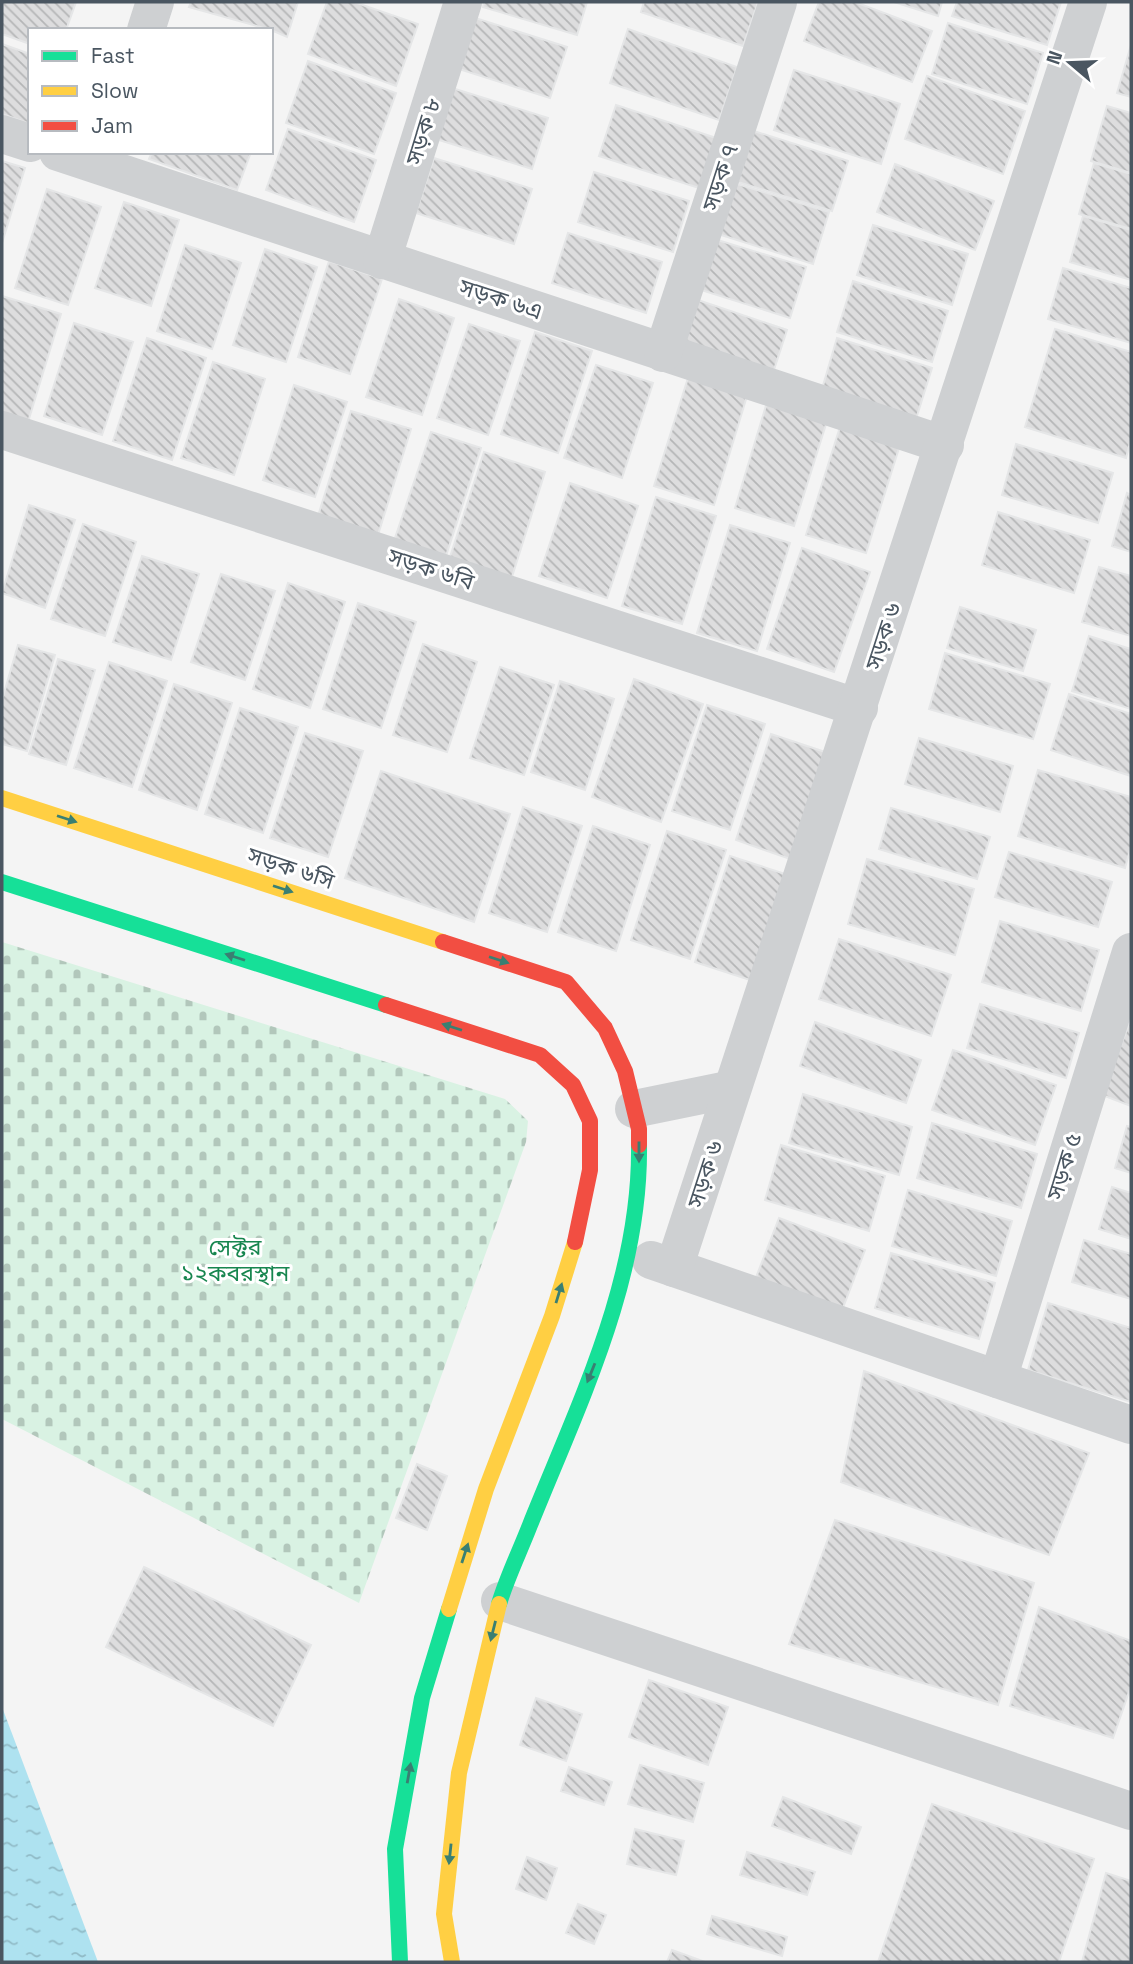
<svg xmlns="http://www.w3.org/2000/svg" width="1133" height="1964" font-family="'Space Grotesk','Noto Sans Bengali',sans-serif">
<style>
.cemetery{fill:url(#cemetery-stones)}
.water{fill:url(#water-ripples)}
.building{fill:url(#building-back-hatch);stroke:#e5e6e7;stroke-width:2}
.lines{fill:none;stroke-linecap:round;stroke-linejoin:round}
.street{stroke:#ced0d2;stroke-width:38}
.fast{stroke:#16e098;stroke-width:16}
.slow{stroke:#ffcf43;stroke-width:16}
.jam{stroke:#f24e42;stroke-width:16}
.oneway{fill:#3a7f72}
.labels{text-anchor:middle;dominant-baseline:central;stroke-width:6;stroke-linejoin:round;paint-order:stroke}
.street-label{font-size:23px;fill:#4a5661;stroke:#fff}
.park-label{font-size:23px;fill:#17864f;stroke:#fff}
</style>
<defs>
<pattern id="cemetery-stones" width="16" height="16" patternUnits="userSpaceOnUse" patternTransform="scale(1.75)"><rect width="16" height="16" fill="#d9f2e3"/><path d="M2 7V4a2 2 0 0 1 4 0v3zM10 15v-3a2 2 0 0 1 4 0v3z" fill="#b2c7bb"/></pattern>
<pattern id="water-ripples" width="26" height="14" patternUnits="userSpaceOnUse" patternTransform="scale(1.75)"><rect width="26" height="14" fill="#aee2f0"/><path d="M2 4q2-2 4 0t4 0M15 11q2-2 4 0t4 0" fill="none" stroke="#90bac6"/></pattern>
<pattern id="building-back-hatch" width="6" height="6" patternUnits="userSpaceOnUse" patternTransform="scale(1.75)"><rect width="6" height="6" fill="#ddddde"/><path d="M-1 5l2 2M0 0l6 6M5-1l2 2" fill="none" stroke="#b5b6b7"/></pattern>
</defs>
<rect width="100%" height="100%" fill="#f4f4f4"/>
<polygon class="cemetery" points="2,942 505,1099 528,1121 526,1142 359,1603 2,1419"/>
<polygon class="water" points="2,1707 98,1962 2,1962"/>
<g class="building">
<polygon points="2,2 76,2 66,30 30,30 30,44 2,34"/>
<polygon points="191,2 298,2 287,37 271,30 189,7"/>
<polygon points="327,2 354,2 418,24 396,86 308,54"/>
<polygon points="484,2 587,2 577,35 483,7"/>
<polygon points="644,2 758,2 743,46 641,12"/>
<polygon points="819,2 855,2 932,31 912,82 804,41"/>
<polygon points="894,2 942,2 938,16"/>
<polygon points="957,2 1061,2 1047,45 952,16"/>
<polygon points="472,17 567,47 550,98 456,68"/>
<polygon points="948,23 1043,53 1027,104 932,74"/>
<polygon points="628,29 737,67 719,120 610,83"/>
<polygon points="2,44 30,54 30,124 2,114"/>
<polygon points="1131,45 1131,97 1117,93"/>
<polygon points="308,61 396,93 374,154 286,123"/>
<polygon points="794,70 900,104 881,164 774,130"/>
<polygon points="927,76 1025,111 1003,174 905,139"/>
<polygon points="452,88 548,118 532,169 436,139"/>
<polygon points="616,105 716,138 699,188 599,156"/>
<polygon points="1107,106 1131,113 1131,173 1091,161"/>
<polygon points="288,129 376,160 354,222 266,190"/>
<polygon points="754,131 848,161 832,211 738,182"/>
<polygon points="152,152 251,152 237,190 149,159"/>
<polygon points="434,158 532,189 514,244 416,213"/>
<polygon points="2,161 25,168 2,243"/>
<polygon points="1094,163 1131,174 1131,229 1079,214"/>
<polygon points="895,164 994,201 975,250 877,212"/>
<polygon points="594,172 689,201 673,252 578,222"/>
<polygon points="734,183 829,212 813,264 718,234"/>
<polygon points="47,189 101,207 68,305 15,288"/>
<polygon points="124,202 179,220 151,306 95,288"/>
<polygon points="1083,216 1131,230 1131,280 1070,262"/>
<polygon points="873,225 968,254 952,305 857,275"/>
<polygon points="568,233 662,262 646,313 552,283"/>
<polygon points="711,238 806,267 790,318 695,288"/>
<polygon points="185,245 241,263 212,349 157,331"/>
<polygon points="265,249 317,267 286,362 233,345"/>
<polygon points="329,261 382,279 350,374 298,357"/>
<polygon points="1063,268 1131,288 1131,343 1048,319"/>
<polygon points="853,281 948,311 932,362 837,332"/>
<polygon points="2,296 61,314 28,422 2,414"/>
<polygon points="689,297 787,330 771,379 673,346"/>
<polygon points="399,299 454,318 422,415 366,397"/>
<polygon points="74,323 133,342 102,435 44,416"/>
<polygon points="469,324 520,341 488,435 437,418"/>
<polygon points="1055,329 1131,352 1131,439 1126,458 1025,427"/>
<polygon points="535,332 592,351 558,453 501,434"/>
<polygon points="147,338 206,358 172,460 113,441"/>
<polygon points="837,338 932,368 916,419 822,389"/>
<polygon points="213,362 265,379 234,475 181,458"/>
<polygon points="596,365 653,383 622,478 564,458"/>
<polygon points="688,378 747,396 714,505 654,486"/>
<polygon points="294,385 347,402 315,497 263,480"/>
<polygon points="768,399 828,418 794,526 735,508"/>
<polygon points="351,411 411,429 377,538 317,519"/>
<polygon points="840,427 900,445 866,553 806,535"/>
<polygon points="431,432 481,448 445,559 394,541"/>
<polygon points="1016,444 1113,473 1098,523 1002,495"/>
<polygon points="484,452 545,472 511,580 449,560"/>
<polygon points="570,483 638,506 607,598 539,576"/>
<polygon points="1127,493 1131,495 1131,552 1112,546"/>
<polygon points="656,497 716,516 682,624 622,606"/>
<polygon points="29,505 75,520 45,608 2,593"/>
<polygon points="998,512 1090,540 1074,593 982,565"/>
<polygon points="83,524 136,542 105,636 51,619"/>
<polygon points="730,525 790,543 757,651 697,633"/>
<polygon points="802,548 870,572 834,672 767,649"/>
<polygon points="142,556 199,574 171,660 113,642"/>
<polygon points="1099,567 1131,576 1131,636 1082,622"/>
<polygon points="221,574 275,591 245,680 191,662"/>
<polygon points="288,583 345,602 310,708 253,689"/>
<polygon points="358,603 416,622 381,728 323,709"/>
<polygon points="960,607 1036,630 1023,671 947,648"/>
<polygon points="1089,636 1131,649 1131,709 1072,691"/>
<polygon points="423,644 477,662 447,752 393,735"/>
<polygon points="18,645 55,655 27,751 2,744 2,700"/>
<polygon points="945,653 1050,684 1033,739 929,709"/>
<polygon points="58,659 95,670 66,765 29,754"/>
<polygon points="109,662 167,681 132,787 74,768"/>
<polygon points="500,667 554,685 524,775 470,758"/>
<polygon points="634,679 703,704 661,822 592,797"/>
<polygon points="560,681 614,699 585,790 531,772"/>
<polygon points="174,684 232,703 197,810 139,790"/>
<polygon points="1069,694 1131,714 1131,776 1051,750"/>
<polygon points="707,705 765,724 730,830 672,811"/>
<polygon points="240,708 298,727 263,833 205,814"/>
<polygon points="305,733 363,751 328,857 270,838"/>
<polygon points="771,734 828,753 793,860 736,840"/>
<polygon points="919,738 1013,766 1000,812 905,784"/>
<polygon points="1038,770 1131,797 1131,846 1125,868 1018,836"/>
<polygon points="381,771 510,814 474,922 345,878"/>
<polygon points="523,807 582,826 547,932 489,913"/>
<polygon points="891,808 990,837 977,879 879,849"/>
<polygon points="593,826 650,845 616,951 558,932"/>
<polygon points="667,831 726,850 690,959 631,940"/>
<polygon points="1009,852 1112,882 1098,927 995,897"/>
<polygon points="730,856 788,875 753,981 695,962"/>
<polygon points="867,859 974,889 955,955 848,924"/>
<polygon points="1000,921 1099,950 1081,1011 982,982"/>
<polygon points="839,939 951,975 931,1036 819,999"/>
<polygon points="980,1004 1079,1033 1066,1078 967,1048"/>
<polygon points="1131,1019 1131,1106 1102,1095"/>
<polygon points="815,1022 921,1060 906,1103 800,1066"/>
<polygon points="953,1050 1056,1085 1035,1145 932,1110"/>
<polygon points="803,1094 912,1127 899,1175 789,1143"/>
<polygon points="932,1123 1037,1154 1021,1208 917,1178"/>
<polygon points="1127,1126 1131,1127 1131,1173 1115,1168"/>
<polygon points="781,1145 885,1176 869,1231 765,1200"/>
<polygon points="1112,1187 1131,1193 1131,1239 1099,1229"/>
<polygon points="908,1190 1012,1221 996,1276 892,1246"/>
<polygon points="779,1218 865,1250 841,1313 755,1280"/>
<polygon points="1084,1240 1131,1254 1131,1299 1072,1282"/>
<polygon points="891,1253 995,1283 979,1339 875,1308"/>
<polygon points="1048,1303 1131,1328 1131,1402 1028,1370"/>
<polygon points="864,1371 1089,1453 1049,1555 841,1482"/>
<polygon points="417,1464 447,1476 427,1530 396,1518"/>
<polygon points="835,1520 1034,1583 998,1705 789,1644"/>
<polygon points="144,1567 311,1645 273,1726 106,1647"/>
<polygon points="1039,1607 1131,1641 1131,1686 1113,1738 1010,1706"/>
<polygon points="649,1680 728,1707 708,1765 629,1737"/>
<polygon points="536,1698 582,1714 566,1761 520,1745"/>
<polygon points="640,1765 704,1783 693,1822 628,1804"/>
<polygon points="569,1767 612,1782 604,1805 561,1791"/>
<polygon points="783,1797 861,1827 851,1854 772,1826"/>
<polygon points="932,1804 1094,1859 1059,1962 878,1962"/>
<polygon points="635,1829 684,1841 676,1875 627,1864"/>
<polygon points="747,1852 815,1872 807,1895 740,1875"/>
<polygon points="527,1857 557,1868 546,1900 516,1889"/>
<polygon points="1106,1873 1131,1881 1131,1962 1082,1962"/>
<polygon points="578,1904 606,1915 594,1944 566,1933"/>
<polygon points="712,1916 787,1937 782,1956 707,1934"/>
<polygon points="672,1950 705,1962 667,1962"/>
</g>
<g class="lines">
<g class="street">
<polyline points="146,30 155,2"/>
<polyline points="2,134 30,143"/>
<polyline points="58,152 945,445"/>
<polyline points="382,260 463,2"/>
<polyline points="663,353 778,2"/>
<polyline points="2,430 859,708"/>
<polyline points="634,1109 732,1089"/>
<polyline points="651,1260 1131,1425"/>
<polyline points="674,1268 1088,2"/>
<polyline points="998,1379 1131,952"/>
<polyline points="500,1601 1131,1811"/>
</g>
<g class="fast">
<polyline points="2,882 386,1005"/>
<path d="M499,1604C507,1577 520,1551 530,1525C579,1403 641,1279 639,1145"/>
<polyline points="400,1962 395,1849 422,1698 449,1609"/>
</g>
<g class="slow">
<polyline points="2,798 443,942"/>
<polyline points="449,1609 486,1489 552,1316 575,1242"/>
<polyline points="452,1962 444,1914 459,1773 499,1604"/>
</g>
<g class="jam">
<polyline points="443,942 566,982 605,1028 625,1071 639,1129 639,1145"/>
<polyline points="386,1005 540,1055 573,1085 590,1121 590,1170 575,1242"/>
</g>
</g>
<defs><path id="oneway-solid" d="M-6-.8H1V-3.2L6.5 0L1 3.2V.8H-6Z" transform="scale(1.75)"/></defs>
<g class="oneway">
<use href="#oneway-solid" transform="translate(67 819) rotate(18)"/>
<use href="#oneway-solid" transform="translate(283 889) rotate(18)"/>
<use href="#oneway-solid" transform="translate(235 957) rotate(-162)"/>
<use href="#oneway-solid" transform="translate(499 960) rotate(18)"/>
<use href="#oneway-solid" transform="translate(452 1027) rotate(-162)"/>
<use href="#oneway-solid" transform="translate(639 1152) rotate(90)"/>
<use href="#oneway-solid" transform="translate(559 1293) rotate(-73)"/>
<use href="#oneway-solid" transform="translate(591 1373) rotate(112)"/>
<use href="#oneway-solid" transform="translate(465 1553) rotate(-72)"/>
<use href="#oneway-solid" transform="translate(493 1631) rotate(104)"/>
<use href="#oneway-solid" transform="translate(409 1773) rotate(-80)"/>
<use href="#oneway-solid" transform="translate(450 1854) rotate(96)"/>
</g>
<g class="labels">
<g class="street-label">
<text transform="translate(423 131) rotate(-73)">সড়ক ৮</text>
<text transform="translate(720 177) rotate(-72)">সড়ক ৭</text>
<text transform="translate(501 299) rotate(18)">সড়ক ৬এ</text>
<text transform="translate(431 569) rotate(18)">সড়ক ৬বি</text>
<text transform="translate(883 636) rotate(-72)">সড়ক ৬</text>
<text transform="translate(291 868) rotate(18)">সড়ক ৬সি</text>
<text transform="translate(1064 1166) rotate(-73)">সড়ক ৫</text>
<text transform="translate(705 1174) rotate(-72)">সড়ক ৬</text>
</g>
<g class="park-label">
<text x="235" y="1247">সেক্টর<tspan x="235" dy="26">১২কবরস্থান</tspan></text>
</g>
</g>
<rect width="1133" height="1964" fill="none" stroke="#4a5661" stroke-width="7"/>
<rect x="28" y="28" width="245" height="126" fill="#ffffff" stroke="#b7bbc0" stroke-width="2"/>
<rect x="42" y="51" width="35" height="10" fill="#16e098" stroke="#b7bbc0" stroke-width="2"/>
<text x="91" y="63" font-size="21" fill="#4a5661">Fast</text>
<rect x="42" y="86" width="35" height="10" fill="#ffcf43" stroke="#b7bbc0" stroke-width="2"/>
<text x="91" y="98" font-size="21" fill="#4a5661">Slow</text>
<rect x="42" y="121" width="35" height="10" fill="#f24e42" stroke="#b7bbc0" stroke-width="2"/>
<text x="91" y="133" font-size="21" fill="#4a5661">Jam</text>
<g transform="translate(1070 63) rotate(289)" stroke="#ffffff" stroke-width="5" paint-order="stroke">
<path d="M0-5L12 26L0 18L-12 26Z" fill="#4a5661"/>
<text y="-10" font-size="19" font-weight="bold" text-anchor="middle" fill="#4a5661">N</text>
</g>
</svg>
